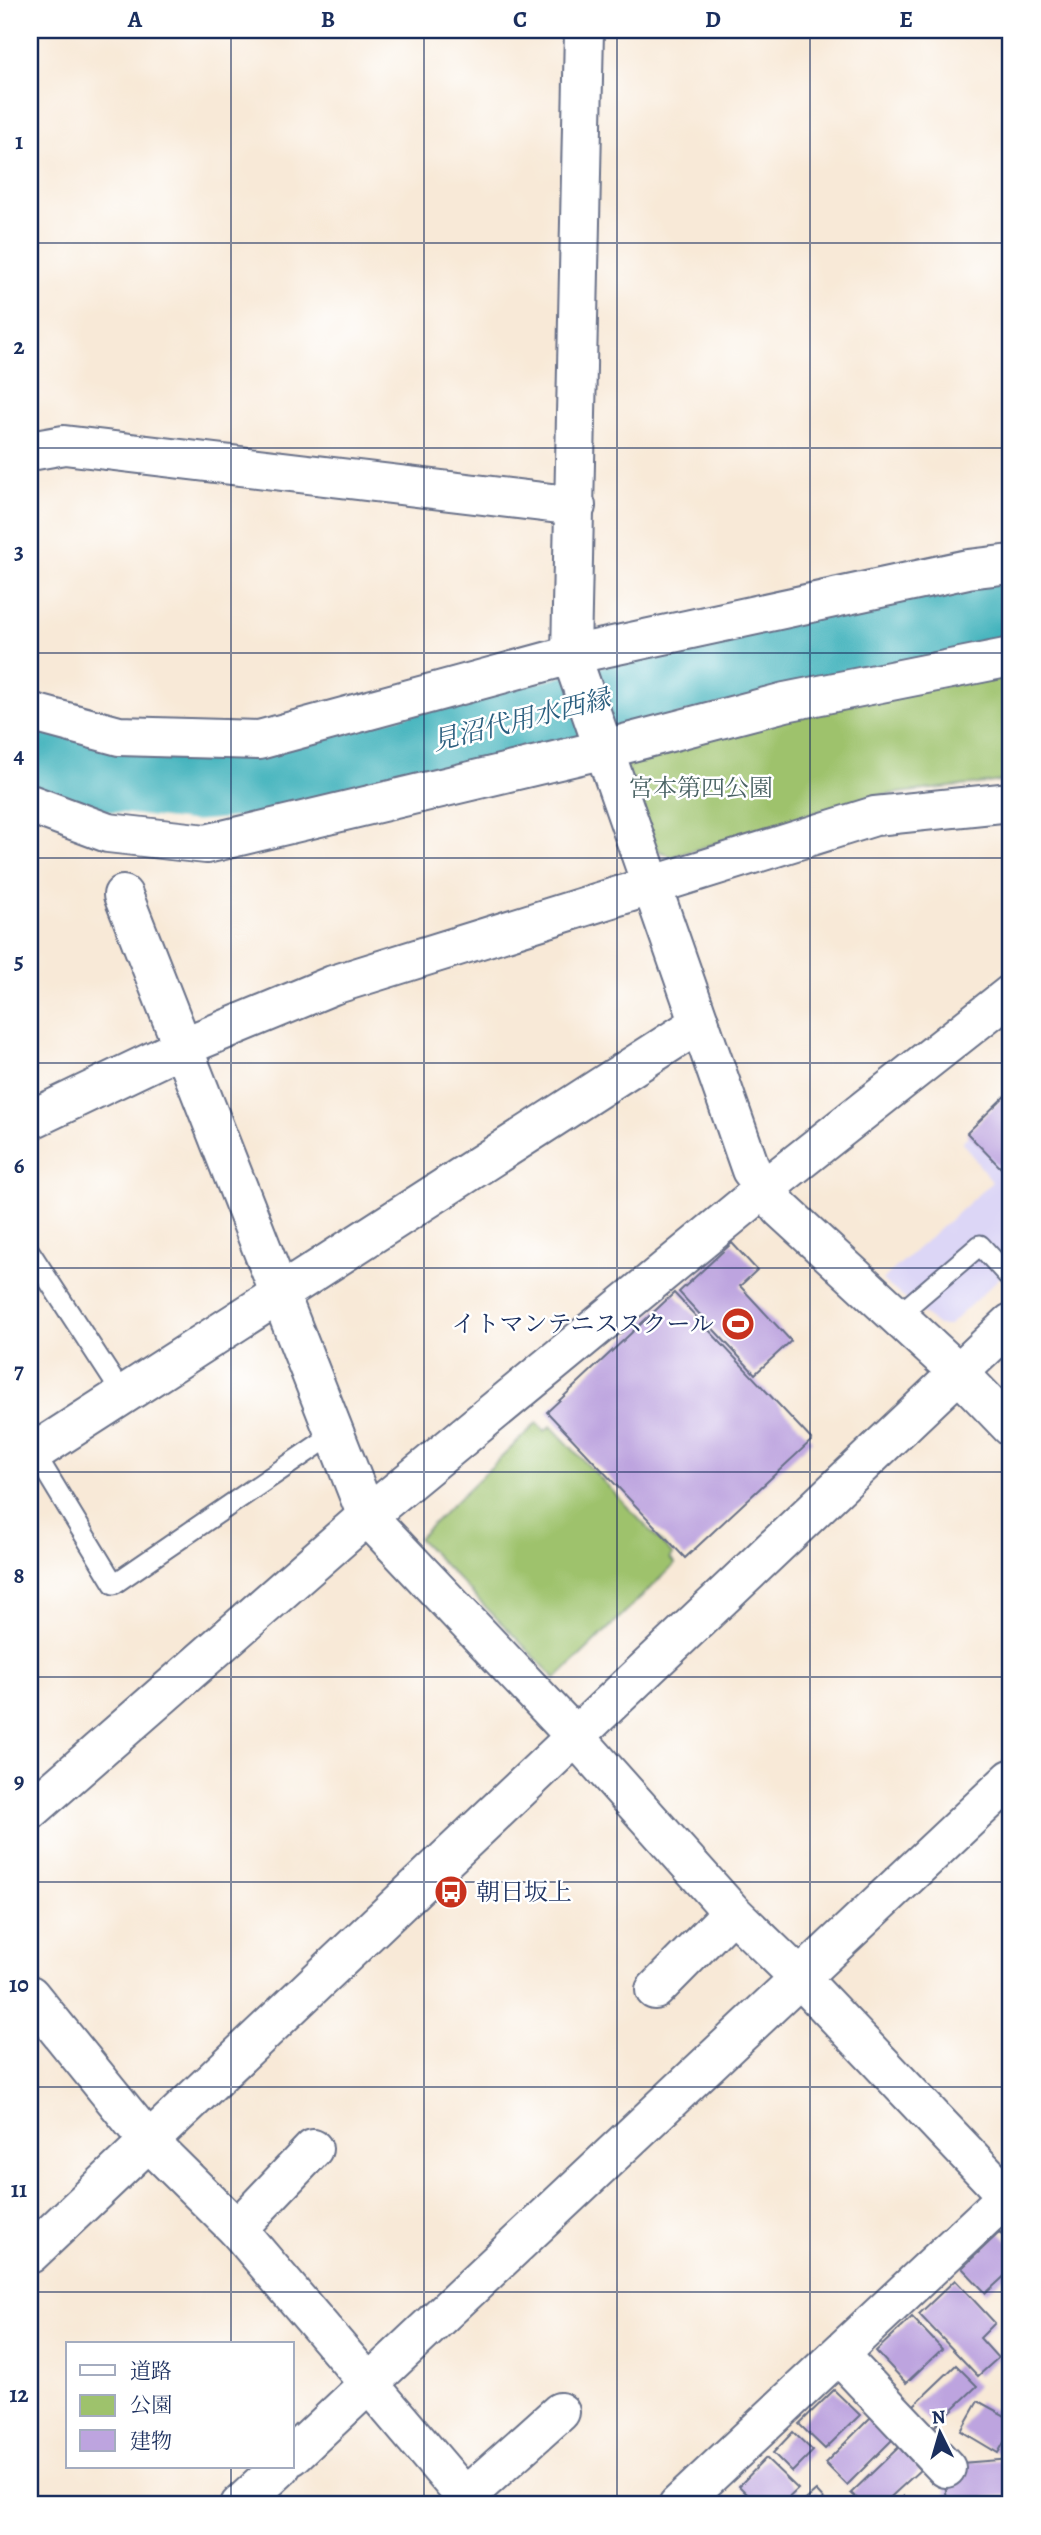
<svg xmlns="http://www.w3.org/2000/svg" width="1041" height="2535" font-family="Alegreya,'Noto Serif JP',serif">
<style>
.built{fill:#dcd6f6}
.green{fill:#9ec26c;stroke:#5c7865;stroke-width:2}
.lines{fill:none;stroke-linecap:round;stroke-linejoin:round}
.river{stroke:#45b4bd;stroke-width:66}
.building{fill:#bda4df}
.service-casing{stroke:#687088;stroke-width:23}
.minor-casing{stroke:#687088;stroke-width:42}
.tertiary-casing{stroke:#687088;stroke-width:42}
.service{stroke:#fff;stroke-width:19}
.minor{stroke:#fff;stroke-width:38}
.tertiary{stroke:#fff;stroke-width:38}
.grid{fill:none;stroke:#1b2f5e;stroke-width:2;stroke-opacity:0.55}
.labels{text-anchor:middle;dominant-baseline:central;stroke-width:5;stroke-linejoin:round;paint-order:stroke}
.park-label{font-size:24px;fill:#496263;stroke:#fff}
.poi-label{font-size:24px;fill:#1b2f5e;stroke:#fff;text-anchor:end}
.water-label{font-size:26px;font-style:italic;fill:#2a5e7f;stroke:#fff}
.neatline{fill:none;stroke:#1b2f5e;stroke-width:2.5}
.grid-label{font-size:23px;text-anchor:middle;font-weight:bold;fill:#1b2f5e}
</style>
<rect width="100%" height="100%" fill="#fff"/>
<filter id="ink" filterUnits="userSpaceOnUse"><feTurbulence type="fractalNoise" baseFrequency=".0143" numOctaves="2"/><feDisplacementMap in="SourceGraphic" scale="14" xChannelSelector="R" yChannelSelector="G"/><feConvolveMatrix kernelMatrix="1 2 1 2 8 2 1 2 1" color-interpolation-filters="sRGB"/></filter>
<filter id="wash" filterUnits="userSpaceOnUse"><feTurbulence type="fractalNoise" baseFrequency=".00686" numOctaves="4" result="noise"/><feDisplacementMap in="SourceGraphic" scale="28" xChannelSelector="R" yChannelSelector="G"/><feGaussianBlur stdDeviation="1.57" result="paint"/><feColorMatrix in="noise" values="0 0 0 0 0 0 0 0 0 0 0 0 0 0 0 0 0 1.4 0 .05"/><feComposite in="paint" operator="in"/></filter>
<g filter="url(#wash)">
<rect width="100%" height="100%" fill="#f8e9d7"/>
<polygon class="built" points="1011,1092 1011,1267 948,1326 938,1326 882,1280 992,1182 962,1142"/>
<g class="green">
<polygon points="1011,673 1011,780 865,797 672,857 657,850 624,761 632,746"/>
<polygon points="537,1423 545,1431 551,1426 673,1555 670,1559 675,1564 556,1679 418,1538"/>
</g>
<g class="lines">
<polyline class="river" points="30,759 90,776 190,788 280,781 782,655 1011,609"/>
</g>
<g id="blocks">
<g class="building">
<polygon points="1011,1090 1011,1158 1001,1168 967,1133"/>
<polygon points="732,1243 757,1270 740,1286 791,1341 755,1374 679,1292"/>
<polygon points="674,1293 812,1440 685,1558 547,1412"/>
<polygon points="1000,2232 1011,2244 1011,2270 986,2293 962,2268"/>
<polygon points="955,2280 995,2323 980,2338 998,2358 978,2376 919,2314"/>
<polygon points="912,2317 942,2349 906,2383 876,2351"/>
<polygon points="956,2365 977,2386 934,2427 913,2406"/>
<polygon points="834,2390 860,2415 825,2449 799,2424"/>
<polygon points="978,2401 1011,2419 1011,2430 998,2453 961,2431"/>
<polygon points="871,2417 893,2439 847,2485 825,2463"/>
<polygon points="793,2432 813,2451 792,2472 773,2453"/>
<polygon points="899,2447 920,2470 882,2505 864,2505 851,2493"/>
<polygon points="766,2458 798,2489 781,2505 758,2505 739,2486"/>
<polygon points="1011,2459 1011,2495 947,2501 945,2481 961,2463"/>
<polygon points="816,2491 829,2505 800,2505"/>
<polygon points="725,2496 735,2505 715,2505"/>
<polygon points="904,2496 916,2505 895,2505"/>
</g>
</g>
</g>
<g filter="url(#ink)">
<use href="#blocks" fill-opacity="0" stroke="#687088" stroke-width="2"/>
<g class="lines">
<defs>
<g id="service">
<polyline points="30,1252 123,1395"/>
<polyline points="897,1316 980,1245 1011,1279"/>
<polyline points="34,1452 114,1584 335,1433"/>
</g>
<g id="minor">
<polyline points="584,30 571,655 751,1170 781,1209 959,1373 1011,1427"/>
<polyline points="30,451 64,445 576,506"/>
<polyline points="30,712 119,736 259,740 571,655 968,569 1011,564"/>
<polyline points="30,804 108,833 206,844 605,749 785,702 1011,657"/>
<polyline points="123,895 367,1516 574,1735 732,1912 801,1979 1011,2200"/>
<polyline points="30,1120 183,1047 333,985 875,816 1011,802"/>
<polyline points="30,1455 700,1023"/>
<polyline points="30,1811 367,1516 764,1189 1011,994"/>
<polyline points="655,1990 732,1912"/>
<polyline points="30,1995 150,2143 237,2229 472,2505"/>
<polyline points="237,2229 313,2149"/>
<polyline points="839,2355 946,2468"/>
<polyline points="292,2456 1011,1779"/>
<polyline points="465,2497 560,2412"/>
<polyline points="240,2505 281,2467"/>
<polyline points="678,2505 1007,2196"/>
</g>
<polyline id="tertiary" points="30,2254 1011,1323"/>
</defs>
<use href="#service" class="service-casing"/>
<use href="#minor" class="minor-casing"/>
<use href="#tertiary" class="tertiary-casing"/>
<use href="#service" class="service"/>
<use href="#minor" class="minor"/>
<use href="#tertiary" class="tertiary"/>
</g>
</g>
<path class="grid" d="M231,30V2344M424,30V2505M617,30V2505M810,30V2505M30,243H1011M30,448H1011M30,653H1011M30,858H1011M30,1063H1011M30,1268H1011M30,1472H1011M30,1677H1011M30,1882H1011M30,2087H1011M30,2292H1011M231,2467V2505"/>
<defs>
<symbol id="stadium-disc" viewBox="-11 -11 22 22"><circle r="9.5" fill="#c8321e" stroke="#fff"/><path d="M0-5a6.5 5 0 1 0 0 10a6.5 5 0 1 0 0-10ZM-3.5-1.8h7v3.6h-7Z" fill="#fff"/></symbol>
<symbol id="bus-disc" viewBox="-11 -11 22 22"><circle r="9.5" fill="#c8321e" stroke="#fff"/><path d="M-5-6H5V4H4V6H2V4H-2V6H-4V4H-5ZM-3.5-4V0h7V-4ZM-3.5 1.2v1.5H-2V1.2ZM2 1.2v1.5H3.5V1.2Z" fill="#fff"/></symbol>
</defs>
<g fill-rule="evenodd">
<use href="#stadium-disc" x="719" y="1305" width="38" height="38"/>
<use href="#bus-disc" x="432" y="1873" width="38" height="38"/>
</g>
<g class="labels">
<g class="park-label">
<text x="701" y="788">宮本第四公園</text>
</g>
<g class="poi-label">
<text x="714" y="1324">イトマンテニススクール</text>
<text x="476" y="1892" text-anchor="start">朝日坂上</text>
</g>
<g class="water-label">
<text transform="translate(521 720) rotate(-14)">見沼代用水西縁</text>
</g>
</g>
<rect width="1041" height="2535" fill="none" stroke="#fff" stroke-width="77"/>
<rect x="66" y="2342" width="228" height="126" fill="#ffffff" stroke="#a4acbf" stroke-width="2"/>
<rect x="80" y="2365" width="35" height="10" fill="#ffffff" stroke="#a4acbf" stroke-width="2"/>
<text x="130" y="2378" font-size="21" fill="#1b2f5e">道路</text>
<rect x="80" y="2395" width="35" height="21" fill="#9ec26c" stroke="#a4acbf" stroke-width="2"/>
<text x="130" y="2412" font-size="21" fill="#1b2f5e">公園</text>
<rect x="80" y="2430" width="35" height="21" fill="#bda4df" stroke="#a4acbf" stroke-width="2"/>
<text x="130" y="2448" font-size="21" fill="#1b2f5e">建物</text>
<g transform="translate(940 2433) rotate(355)" stroke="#ffffff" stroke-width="5" paint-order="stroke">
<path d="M0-5L12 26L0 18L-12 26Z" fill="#1b2f5e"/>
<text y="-10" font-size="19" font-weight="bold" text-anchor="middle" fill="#1b2f5e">N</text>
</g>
<rect x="38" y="38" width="964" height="2458" class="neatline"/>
<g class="grid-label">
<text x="135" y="27">A</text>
<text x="328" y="27">B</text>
<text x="520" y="27">C</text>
<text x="713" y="27">D</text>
<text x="906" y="27">E</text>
<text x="19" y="149">1</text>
<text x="19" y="354">2</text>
<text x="19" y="559">3</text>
<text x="19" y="763">4</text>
<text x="19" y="968">5</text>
<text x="19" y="1173">6</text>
<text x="19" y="1378">7</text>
<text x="19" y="1583">8</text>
<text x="19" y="1788">9</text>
<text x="19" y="1992">10</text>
<text x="19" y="2197">11</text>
<text x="19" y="2402">12</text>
</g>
</svg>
